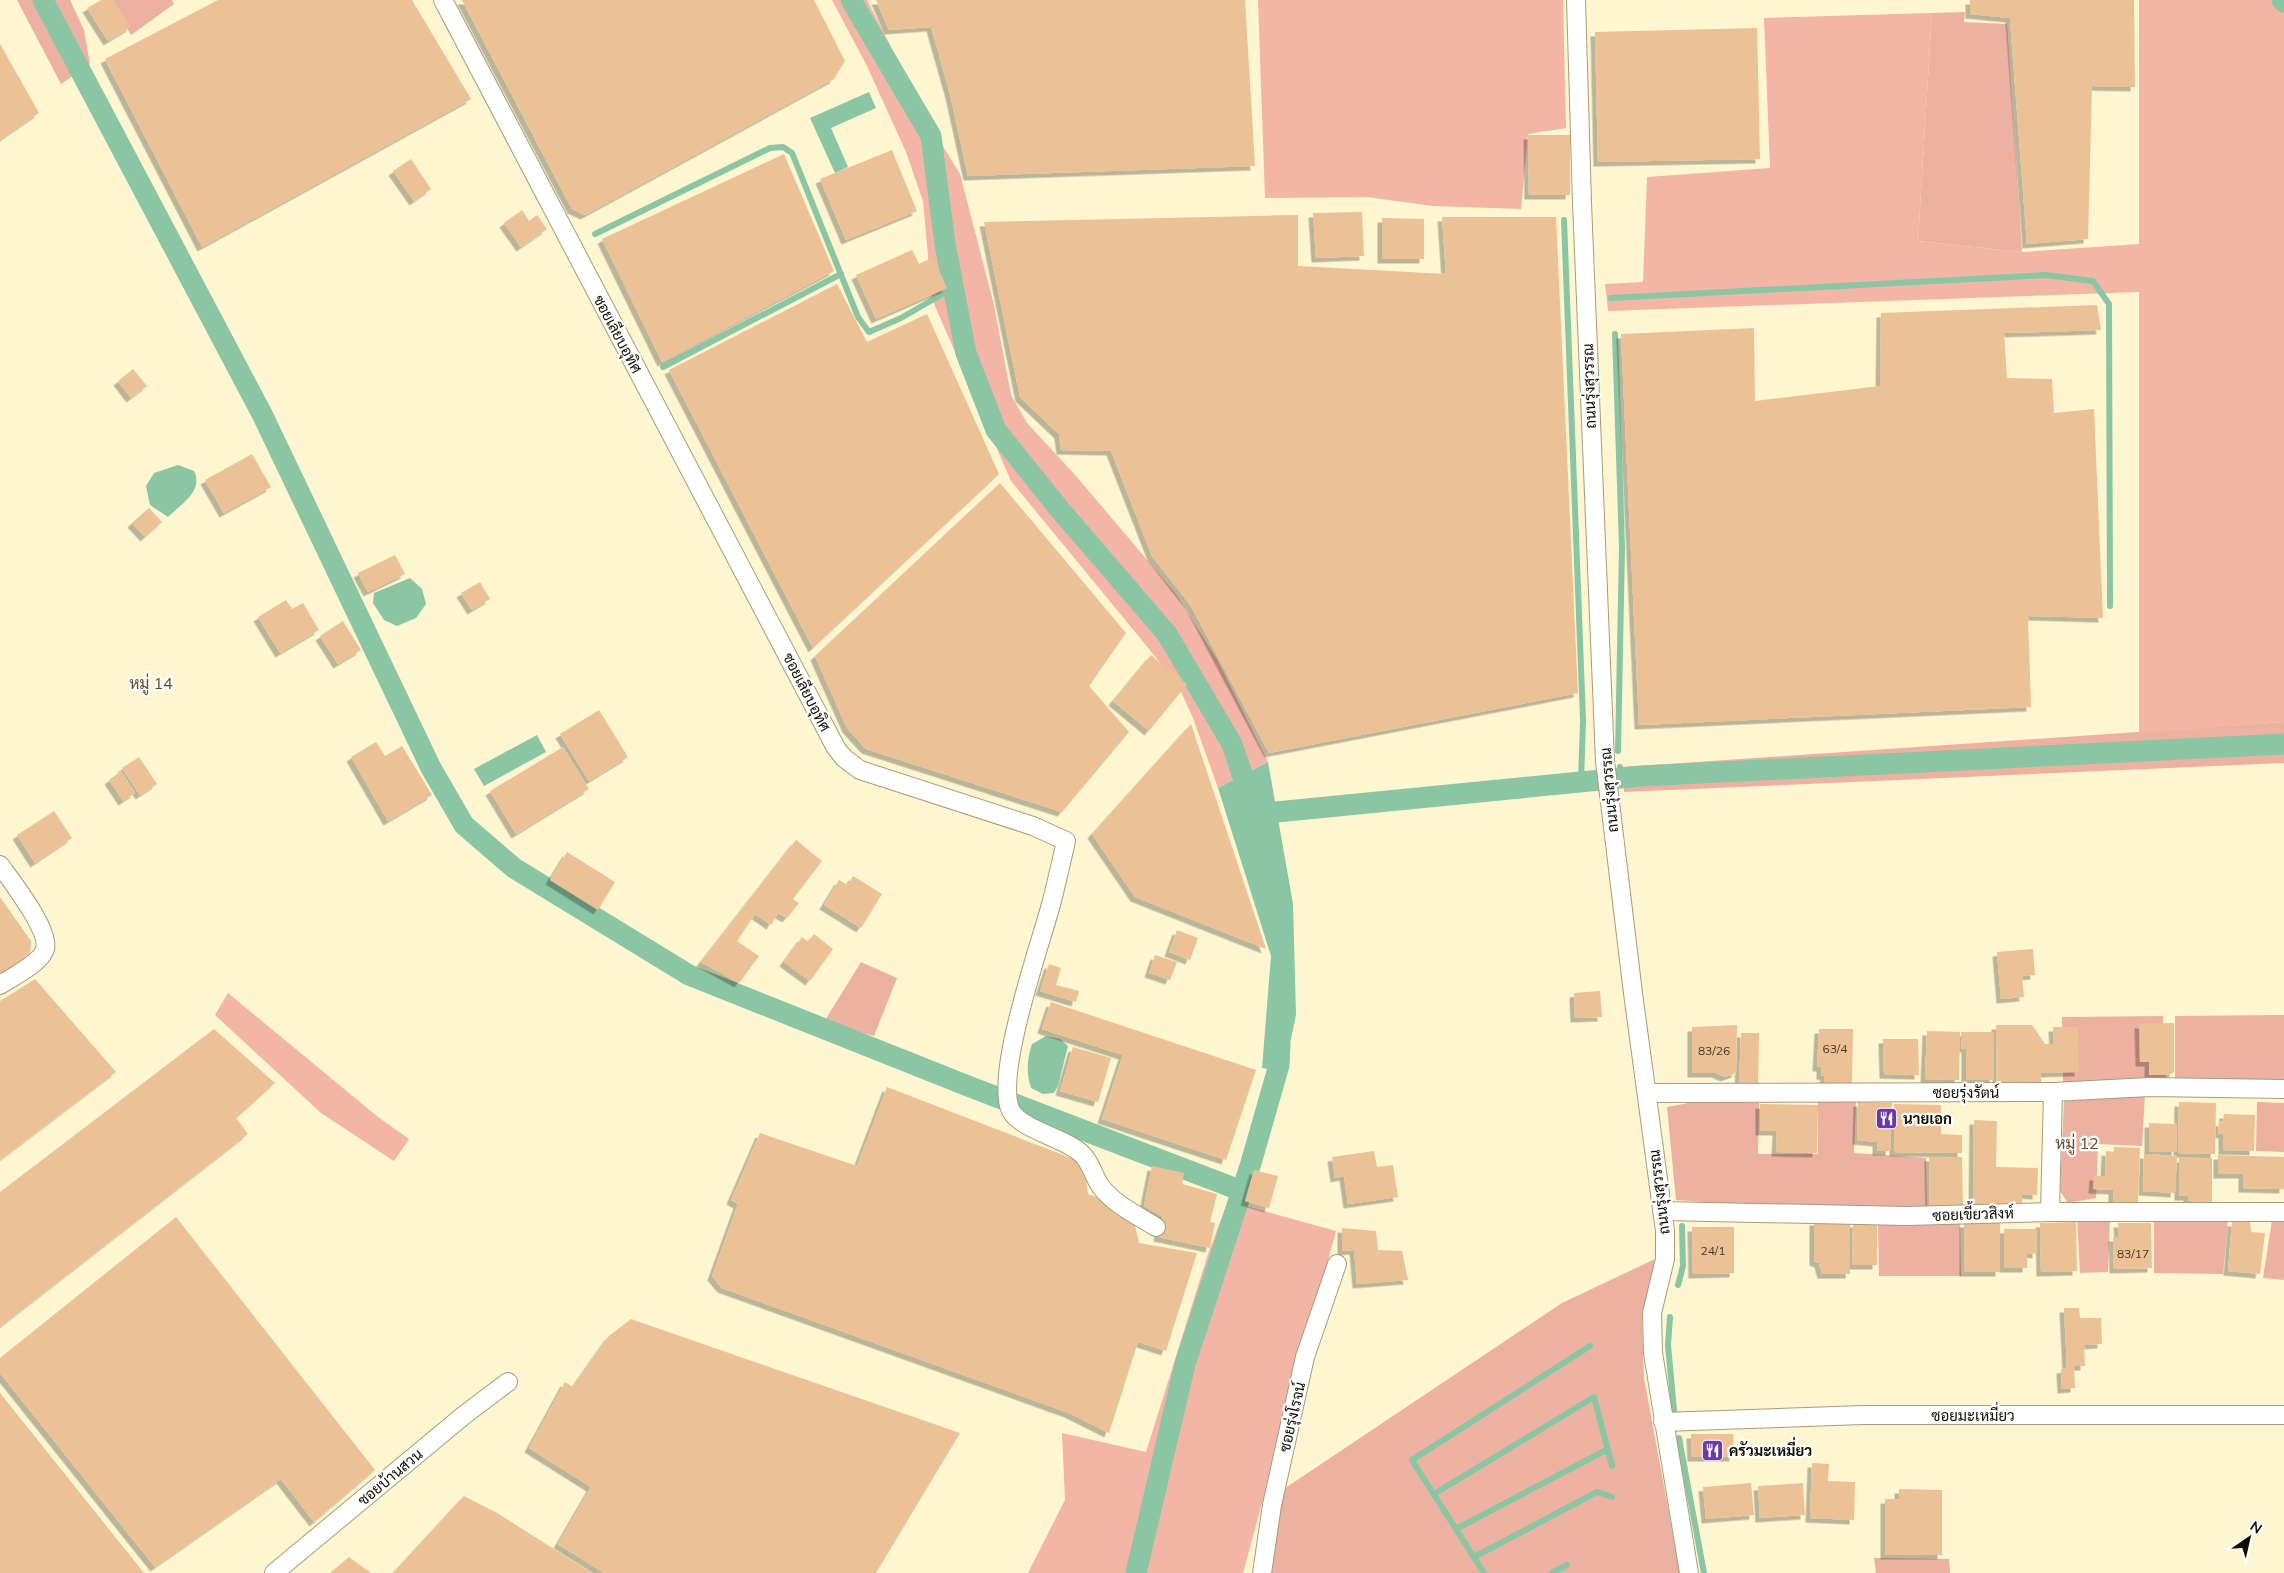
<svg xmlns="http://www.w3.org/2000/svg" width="2284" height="1573" font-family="Mulish,Sarabun,sans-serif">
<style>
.green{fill:#edb1a2}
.forest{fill:#f3b5a6}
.water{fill:#8ac5a4}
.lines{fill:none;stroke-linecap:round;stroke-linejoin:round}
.stream{stroke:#8ac5a4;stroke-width:6}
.canal{stroke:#8ac5a4;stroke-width:21}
.building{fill:#edc196;filter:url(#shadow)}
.street-casing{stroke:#a59d79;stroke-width:20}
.street{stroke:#fff;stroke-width:18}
.labels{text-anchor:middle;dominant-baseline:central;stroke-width:4.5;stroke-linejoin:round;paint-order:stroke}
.number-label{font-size:12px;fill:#463927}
.street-label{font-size:15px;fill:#0f0c02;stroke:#fff}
.poi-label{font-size:15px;font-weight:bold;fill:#0f0c02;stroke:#fff;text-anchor:start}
.neighbourhood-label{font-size:16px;fill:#57502f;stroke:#fff}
</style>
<defs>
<filter id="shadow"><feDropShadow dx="-4.5" dy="4.5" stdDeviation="0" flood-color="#0004"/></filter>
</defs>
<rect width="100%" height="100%" fill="#fef6d0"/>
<g class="green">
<polygon points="17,0 70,0 84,30 90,64 61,84"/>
<polygon points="110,0 172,0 174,4 131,35"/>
<polygon points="1965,12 1964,22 2007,24 2022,252 1918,241 1932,13"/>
<polygon points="2284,722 2284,763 1624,792 1623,767"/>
<polygon points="861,962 897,978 874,1036 824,1022"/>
<polygon points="2284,1015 2284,1083 2175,1081 2175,1016"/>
<polygon points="2163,1016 2166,1081 2063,1083 2062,1017"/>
<polygon points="2087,1094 2145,1094 2142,1146 2098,1144 2096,1198 2068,1203 2060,1191 2064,1101"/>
<polygon points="1705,1100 1759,1103 1758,1154 1818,1154 1818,1102 1856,1101 1854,1153 1926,1158 1927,1209 1790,1208 1676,1200 1667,1107"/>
<polygon points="2257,1102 2284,1103 2284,1152 2256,1151"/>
<polygon points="2077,1217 2110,1217 2108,1272 2080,1273"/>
<polygon points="2154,1218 2228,1219 2223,1274 2154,1273"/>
<polygon points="1878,1219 1960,1219 1961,1276 1879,1276"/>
<polygon points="2272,1220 2284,1220 2284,1280 2263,1278"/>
<polygon points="1655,1259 1642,1320 1644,1378 1680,1573 1266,1573 1263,1503 1562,1303"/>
<polygon points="1874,1558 1949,1559 1950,1573 1876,1573"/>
</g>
<g class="forest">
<polygon points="832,0 867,0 939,140 960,174 994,305 1011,395 1027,423 1076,476 1176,594 1218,661 1268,762 1218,788 1193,718 1177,683 1011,481 932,299 923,201 906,152 867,66"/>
<polygon points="1258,0 1563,0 1566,128 1528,134 1521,209 1433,206 1367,197 1265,198"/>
<polygon points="2139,0 2284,0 2284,722 2139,733 2139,292 1608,311 1605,284 1643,282 1647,177 1770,168 1764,18 1932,13 1918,241 2022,252 2139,244"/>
<polygon points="228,993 378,1117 409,1139 394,1161 321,1113 215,1015"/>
<polygon points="1228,1201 1336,1231 1243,1573 1028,1573 1065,1500 1062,1433 1146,1452 1208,1254"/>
</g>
<g class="water">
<polygon points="869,92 876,108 831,128 848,167 835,173 810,118"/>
<path d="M178,465L194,471C204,491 181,504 168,517L150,505L146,486L154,473Z"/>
<polygon points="410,578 422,589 426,604 416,618 397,626 384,620 373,603 374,593"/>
<polygon points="537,735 546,752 484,786 474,769"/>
<polygon points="1268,762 1293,904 1296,1015 1284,1072 1262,1068 1271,956 1218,788"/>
<path d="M1046,1036L1060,1039L1068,1046L1058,1086L1054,1093L1043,1094L1031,1088C1026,1072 1027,1060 1032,1044Z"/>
</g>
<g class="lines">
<g class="stream">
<polyline points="1564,220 1583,720 1581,782"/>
<polyline points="595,234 770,148 783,147 792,153 858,317 869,332 901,318 953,288"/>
<polyline points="1611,298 2046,275 2093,281 2109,304 2110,606"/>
<polyline points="1615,334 1622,548 1618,751"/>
<polyline points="663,367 841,274"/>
<polyline points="1620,767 1621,778"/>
<polyline points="1678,1285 1683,1266 1682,1226"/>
<polyline points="1670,1317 1668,1345 1674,1410"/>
<polyline points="1679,1438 1704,1573"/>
<polyline points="1434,1494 1594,1397 1612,1466"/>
<polyline points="1456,1529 1608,1449"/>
<polyline points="1474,1557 1597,1492 1612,1497"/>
<polyline points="1484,1573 1412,1460 1590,1346"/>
<polyline points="1552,1573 1567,1565"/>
</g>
<g class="canal">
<polyline points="43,0 262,414 431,768 464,825 514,868 689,975 968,1086 1242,1191"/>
<polyline points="851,0 931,136 945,244 966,353 996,430 1061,511 1167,634 1232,744 1251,801"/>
<polyline points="2282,0 2284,2"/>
<polyline points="1256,814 1641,776 2284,744"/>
<polyline points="1136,1573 1185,1364 1251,1163 1279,1065 1280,1044"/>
</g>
</g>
<g class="building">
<polygon points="101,0 113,0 131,27 108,41 87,8"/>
<polygon points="218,0 412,0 471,99 202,247 105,59"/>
<polygon points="462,0 814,0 845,61 834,79 585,215 572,209"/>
<polygon points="876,0 1245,0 1255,166 968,176 950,94 931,27 889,30"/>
<polygon points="1970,0 2134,0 2135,87 2092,86 2088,239 2027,244 2010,18 1970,14"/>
<polygon points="1757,28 1760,159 1598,162 1595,32"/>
<polygon points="0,44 39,113 0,140"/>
<polygon points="1528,135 1570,135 1570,195 1529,195"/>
<polygon points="892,150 917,211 846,240 820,179"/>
<polygon points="784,154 834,271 662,362 602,239"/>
<polygon points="411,159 431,189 414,201 393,171"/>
<polygon points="522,210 529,221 537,215 547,229 521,247 504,223"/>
<polygon points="1362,212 1364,256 1316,258 1313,213"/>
<polygon points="1298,215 1298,266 1446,274 1442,217 1556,217 1578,693 1269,753 1191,606 1152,556 1111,451 1061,450 1059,434 1020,397 984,222"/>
<polygon points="1382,218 1424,219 1424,259 1382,259"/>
<polygon points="912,250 919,264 933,257 947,288 876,319 856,275"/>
<polygon points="837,284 867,342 927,314 999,474 813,648 669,370"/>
<polygon points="2097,305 2101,330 2004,333 2007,378 2052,379 2054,413 2094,409 2103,618 2028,616 2031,707 1639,725 1621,334 1754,328 1755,401 1880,386 1881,313"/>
<polygon points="133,369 147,386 131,398 118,381"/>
<polygon points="252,454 271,487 224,513 205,480"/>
<polygon points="1000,483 1126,633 1089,686 1129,732 1062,812 866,749 847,728 815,656"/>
<polygon points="149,508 162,522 145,537 132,523"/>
<polygon points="395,555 405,574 368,592 358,573"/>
<polygon points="480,582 490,599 472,610 461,593"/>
<polygon points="286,600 292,609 303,603 319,630 280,653 258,617"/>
<polygon points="343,621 361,650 338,664 320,636"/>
<polygon points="1151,655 1187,684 1149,731 1113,701"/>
<polygon points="599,710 628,757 589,781 560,734"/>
<polygon points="1191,724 1266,949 1135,897 1092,834"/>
<polygon points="376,742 385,756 402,746 432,795 388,821 351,757"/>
<polygon points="563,747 589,789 516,834 490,791"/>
<polygon points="139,757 157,784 140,795 122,768"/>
<polygon points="121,771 135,793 123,801 109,780"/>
<polygon points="54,811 72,838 35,863 17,835"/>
<polygon points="796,840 822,861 793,899 799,903 787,918 778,913 771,925 755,914 737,941 759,956 739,983 701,962"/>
<polygon points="567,852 615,882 598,910 550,880"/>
<polygon points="853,876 882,894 861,928 824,905 839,880 848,885"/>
<polygon points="0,897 31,941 30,953 0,974"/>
<polygon points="1177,930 1198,938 1190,960 1169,952"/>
<polygon points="814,934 833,949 810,981 784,962 802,937 808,942"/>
<polygon points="2033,949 2035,975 2022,976 2024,997 2001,999 1997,952"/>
<polygon points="1155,955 1177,962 1170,980 1149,973"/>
<polygon points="1049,964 1061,968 1056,985 1079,991 1076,1002 1040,991"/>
<polygon points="35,979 116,1072 0,1160 0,1001"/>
<polygon points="1600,991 1602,1017 1575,1018 1574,993"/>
<polygon points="1051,1002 1256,1070 1226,1160 1102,1119 1123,1055 1042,1029"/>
<polygon points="2174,1023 2174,1072 2168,1075 2149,1075 2149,1062 2140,1062 2139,1024"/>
<polygon points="1737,1025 1736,1073 1725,1077 1716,1073 1692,1073 1692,1027"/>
<polygon points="1996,1025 2032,1025 2045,1044 2054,1044 2053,1027 2078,1027 2079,1072 2041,1073 2041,1085 1997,1085"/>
<polygon points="214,1029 275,1083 236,1118 248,1134 0,1327 0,1192"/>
<polygon points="1819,1029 1853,1029 1852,1085 1824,1084 1825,1076 1821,1075 1821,1067 1817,1067"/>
<polygon points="1927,1031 1960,1032 1959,1080 1925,1079"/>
<polygon points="1961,1032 1994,1032 1994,1080 1966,1080 1966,1048 1961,1049"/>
<polygon points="1741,1033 1759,1033 1758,1086 1739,1086"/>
<polygon points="1883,1039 1918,1039 1919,1075 1884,1074"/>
<polygon points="1073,1047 1111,1058 1098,1102 1060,1091"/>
<polygon points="887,1087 1084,1163 1088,1194 1109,1201 1112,1210 1133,1217 1139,1243 1197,1253 1166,1351 1138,1342 1109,1433 1069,1413 722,1288 712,1276 738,1204 731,1200 760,1133 857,1166"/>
<polygon points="1858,1102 1892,1103 1890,1151 1877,1151 1877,1142 1857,1140"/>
<polygon points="2179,1102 2216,1103 2215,1154 2178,1153"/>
<polygon points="1760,1104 1818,1105 1817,1153 1776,1152 1777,1131 1760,1131"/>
<polygon points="1894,1104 1941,1105 1941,1134 1962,1135 1962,1153 1894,1152"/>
<polygon points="2224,1114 2255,1115 2254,1151 2223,1150 2223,1134 2218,1133 2219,1121 2223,1122"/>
<polygon points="1974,1120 1997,1121 1996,1167 2038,1168 2037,1195 2022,1194 2022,1204 1973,1203"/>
<polygon points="2149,1123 2177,1124 2176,1152 2149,1151"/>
<polygon points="2114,1147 2140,1148 2138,1203 2113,1202 2113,1190 2093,1189 2094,1176 2105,1176 2106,1151 2114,1152"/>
<polygon points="1374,1151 1377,1167 1393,1165 1398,1197 1348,1204 1344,1176 1335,1178 1332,1157"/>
<polygon points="2144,1154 2177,1156 2175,1193 2143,1191"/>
<polygon points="2218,1155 2284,1157 2284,1189 2243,1188 2243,1174 2218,1174"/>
<polygon points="1929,1157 1962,1157 1963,1206 1930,1207"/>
<polygon points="2179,1158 2212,1158 2212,1202 2188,1201 2188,1196 2179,1196"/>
<polygon points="1152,1166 1184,1173 1182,1184 1217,1194 1210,1222 1215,1223 1210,1248 1158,1237 1163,1217 1144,1206"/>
<polygon points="1254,1170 1278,1176 1269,1208 1245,1201"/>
<polygon points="176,1217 375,1470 314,1522 281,1479 155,1567 0,1373 0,1358"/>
<polygon points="1814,1221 1850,1221 1850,1274 1822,1274 1819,1263 1814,1261"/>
<polygon points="2076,1222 2077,1271 2041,1272 2040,1223"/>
<polygon points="2232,1222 2250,1222 2251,1232 2265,1233 2260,1274 2228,1271"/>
<polygon points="1853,1223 1877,1223 1877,1265 1852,1265"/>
<rect x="1964" y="1223" width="36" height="49"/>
<polygon points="2118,1223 2151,1223 2152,1268 2114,1269 2113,1237 2119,1237"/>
<polygon points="1692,1227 1734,1227 1734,1273 1693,1274"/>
<polygon points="1342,1228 1376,1231 1378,1250 1402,1251 1408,1280 1357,1284 1354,1250 1342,1251"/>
<polygon points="2004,1229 2036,1229 2037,1254 2027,1253 2027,1268 2004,1268"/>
<polygon points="2064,1308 2079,1308 2080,1318 2101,1318 2102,1344 2084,1345 2085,1366 2074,1366 2075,1388 2062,1389 2061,1369 2067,1368"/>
<polygon points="631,1319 960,1433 876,1573 604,1573 558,1544 591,1487 529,1448 565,1382 573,1387 609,1336"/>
<polygon points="0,1393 144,1573 0,1573"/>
<polygon points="1691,1434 1733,1434 1734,1457 1692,1457"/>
<polygon points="1812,1463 1829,1464 1828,1481 1855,1482 1854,1520 1810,1518"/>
<polygon points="1751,1483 1754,1515 1706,1519 1703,1487"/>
<polygon points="1803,1483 1805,1515 1760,1518 1758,1486"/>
<polygon points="1899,1489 1942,1490 1942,1555 1885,1555 1885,1499 1899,1499"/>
<polygon points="464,1496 497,1513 592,1573 393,1573"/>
<polygon points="349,1557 371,1573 330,1573"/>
</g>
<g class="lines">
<defs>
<g id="street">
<path d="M443,0L836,748L844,758L860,770L1033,826L1066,841C1061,863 1056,886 1050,908C1039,948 994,1077 1011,1111C1022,1130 1065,1138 1082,1154C1092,1164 1093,1176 1101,1187C1114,1204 1137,1215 1156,1227"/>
<polyline points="1576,0 1582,203 1605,761 1633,993 1665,1231 1665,1259 1652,1313 1653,1353 1689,1573"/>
<path d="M0,865C12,882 50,930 45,949C42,962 11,978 0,985"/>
<polyline points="1647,1093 2053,1092 2149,1087 2284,1089"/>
<polyline points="1662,1211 1907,1216 2050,1212 2284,1212"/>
<polyline points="2050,1212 2053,1092"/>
<polyline points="1663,1422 1863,1415 2284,1415"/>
<polyline points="274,1573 463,1416 508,1382"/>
<polyline points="1262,1573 1272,1505 1305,1357 1337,1264"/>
</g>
</defs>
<use href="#street" class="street-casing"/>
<use href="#street" class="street"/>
</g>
<defs>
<symbol id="restaurant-square" viewBox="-11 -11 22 22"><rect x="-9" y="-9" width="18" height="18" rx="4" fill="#6c37ae" stroke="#fff"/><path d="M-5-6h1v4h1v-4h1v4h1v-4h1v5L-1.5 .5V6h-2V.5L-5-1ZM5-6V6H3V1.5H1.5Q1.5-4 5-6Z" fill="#fff"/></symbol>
</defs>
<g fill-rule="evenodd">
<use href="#restaurant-square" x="1874" y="1106" width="25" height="25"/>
<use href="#restaurant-square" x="1700" y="1438" width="25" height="25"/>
</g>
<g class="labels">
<g class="number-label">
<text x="1835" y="1048">63/4</text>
<text x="1714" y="1050">83/26</text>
<text x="1713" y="1250">24/1</text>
<text x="2133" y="1253">83/17</text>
</g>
<g class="street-label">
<text transform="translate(618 334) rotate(62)">ซอยเลียบอุทิศ</text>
<text transform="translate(1589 386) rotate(-92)">ถนนรุ่งสุวรรณ</text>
<text transform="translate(807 692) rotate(63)">ซอยเลียบอุทิศ</text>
<text transform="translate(1609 790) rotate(-95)">ถนนรุ่งสุวรรณ</text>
<text x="1966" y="1092">ซอยรุ่งรัตน์</text>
<text transform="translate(1659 1192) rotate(-97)">ถนนรุ่งสุวรรณ</text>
<text transform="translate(1973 1214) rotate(-2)">ซอยเขี้ยวสิงห์</text>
<text x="1973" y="1415">ซอยมะเหมี่ยว</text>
<text transform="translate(1292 1417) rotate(-77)">ซอยรุ่งโรจน์</text>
<text transform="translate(390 1477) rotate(-40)">ซอยบ้านสวน</text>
</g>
<g class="poi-label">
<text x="1903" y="1118">นายเอก</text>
<text x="1729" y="1450">ครัวมะเหมี่ยว</text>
</g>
<g class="neighbourhood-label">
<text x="151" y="683">หมู่ 14</text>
<text x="2077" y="1143">หมู่ 12</text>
</g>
</g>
<g transform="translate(2249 1538) rotate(34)" stroke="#ffffff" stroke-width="4" paint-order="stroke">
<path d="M0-4L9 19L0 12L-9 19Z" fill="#0f0c02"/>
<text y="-8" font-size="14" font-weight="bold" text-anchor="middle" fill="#0f0c02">N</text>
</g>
</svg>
